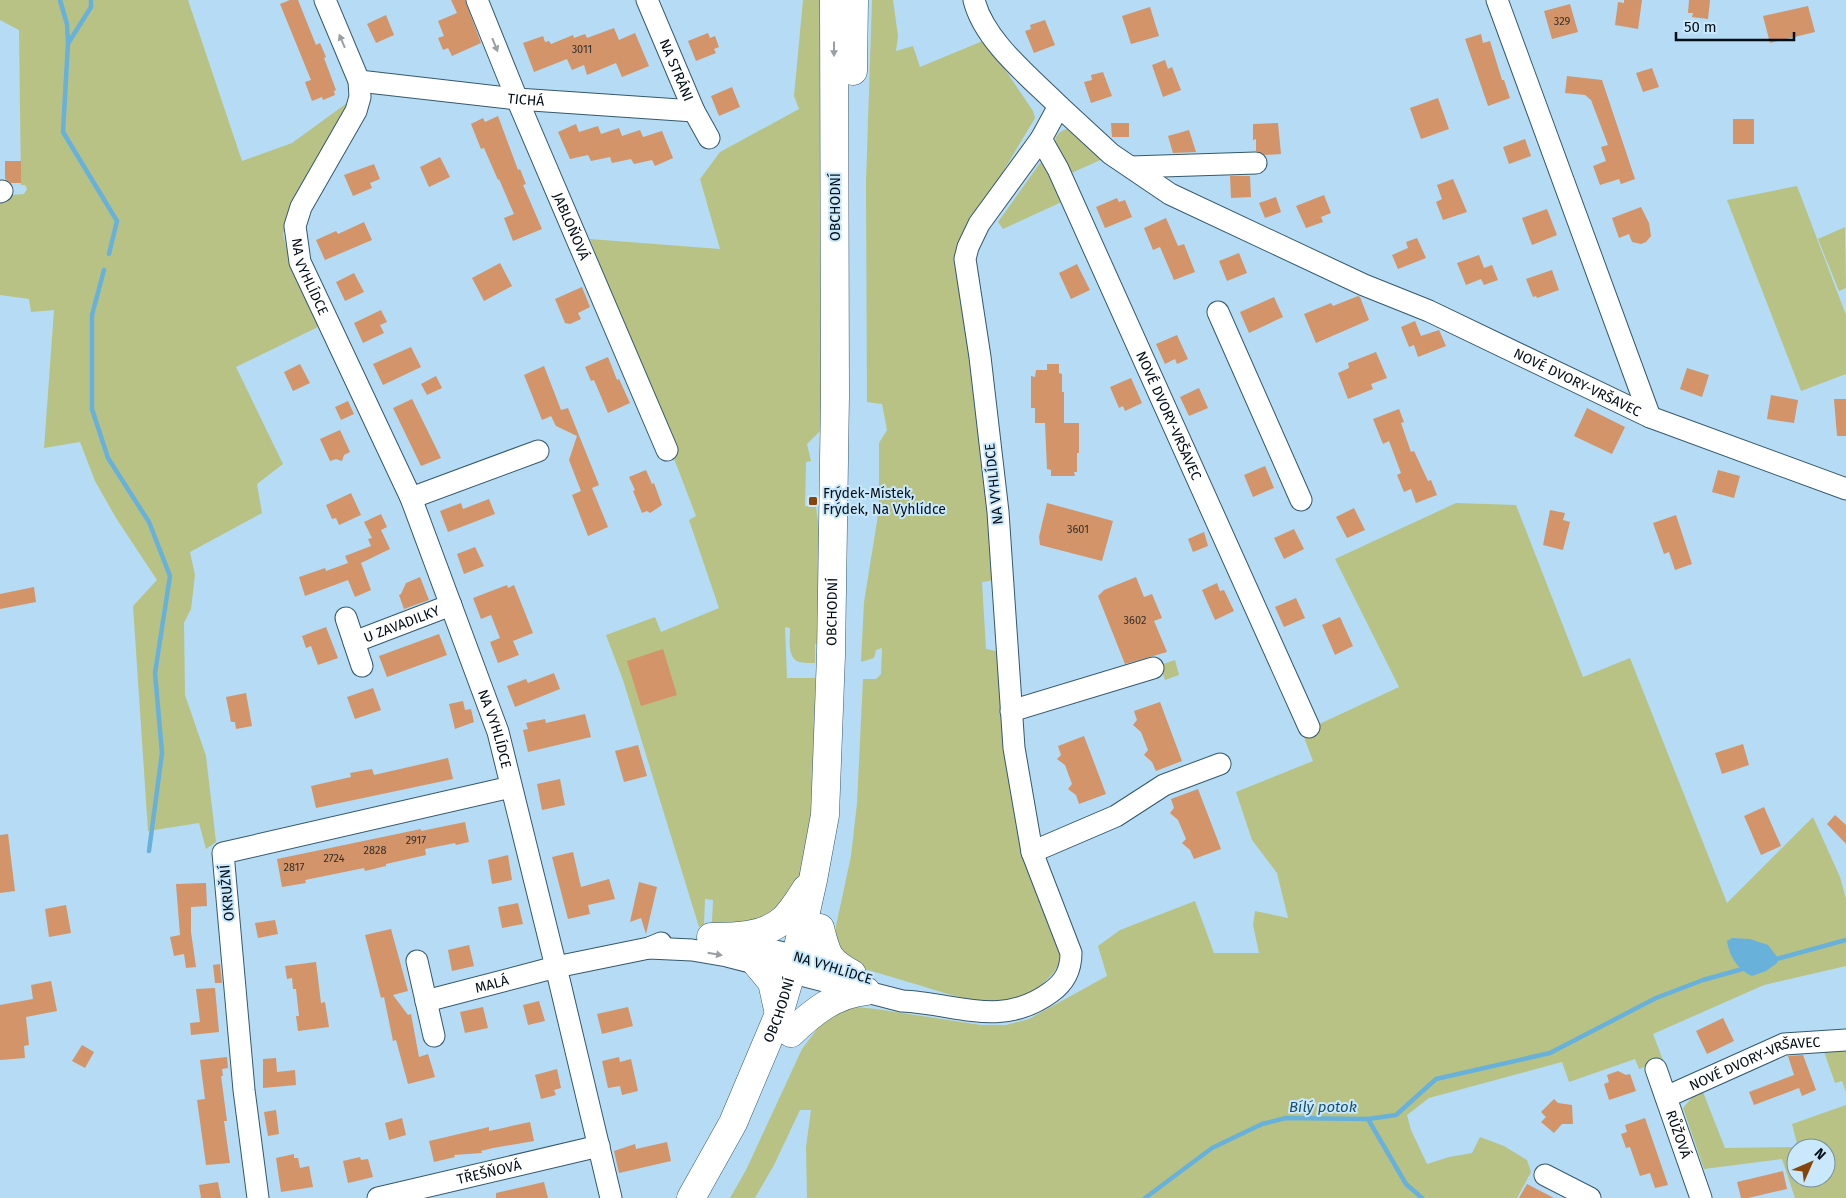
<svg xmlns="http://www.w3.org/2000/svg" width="1846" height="1198" font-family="'Fira Sans',sans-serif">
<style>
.green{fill:#b8c284;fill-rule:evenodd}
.water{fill:#68b1db}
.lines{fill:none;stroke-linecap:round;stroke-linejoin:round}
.stream{stroke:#68b1db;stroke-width:4.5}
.building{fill:#d29468}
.minor-casing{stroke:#35586c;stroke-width:23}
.major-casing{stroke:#35586c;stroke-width:29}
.minor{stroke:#fff;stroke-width:21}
.major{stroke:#fff;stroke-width:28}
.oneway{fill:#9a9fa2}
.poi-dot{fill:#85450b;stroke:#c9e8fb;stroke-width:2}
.labels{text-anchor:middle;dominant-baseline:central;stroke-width:4;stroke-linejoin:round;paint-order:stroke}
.number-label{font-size:11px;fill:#36302a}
.street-label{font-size:14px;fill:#020e16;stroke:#c9e8fb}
.poi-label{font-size:14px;fill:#020e16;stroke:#c9e8fb;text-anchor:start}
.water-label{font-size:15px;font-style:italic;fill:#17506e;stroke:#c9e8fb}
</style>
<rect width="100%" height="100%" fill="#b5dcf4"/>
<g class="green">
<polygon points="0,0 188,0 242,161 292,143 347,103 336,135 292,209 283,234 292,270 320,326 236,367 283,464 257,484 262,513 190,552 195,575 191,609 184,623 185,695 206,756 216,842 206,849 199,823 148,831 133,606 157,580 116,518 95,481 80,442 44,448 54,310 31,312 29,299 0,295 0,196 24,194 27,189 25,185 21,185 21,183 19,30 0,20"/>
<path d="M803,0H824L825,381L820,431L807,444L811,461L806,462L805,506L816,507L823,558L818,644H815V663C810,663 804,663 799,662C787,659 790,638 790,628L785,627L787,678H815V696L822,738L808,863L775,920L714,927L712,922L713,900L705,899L704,925L699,927L623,680L606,635L655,617L661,632L719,608L689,520L696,516L590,239L720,249L700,179L720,152L799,109L794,96Z"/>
<path d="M872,0H893L898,36L896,51L913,46L920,67L985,40L1033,111L1035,118L1001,175L970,219L960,242L979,419L993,576L990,581L982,582L986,649L996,651L998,655L1062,952C1059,968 1052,976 1040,986C1003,1013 960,998 922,986C898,979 875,972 851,965L840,952L836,941V926L851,856L857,803L863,679H876L881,674L882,648L876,650L874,658L861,662L864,602L879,509V443L887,430L882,404L867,402L866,182Z"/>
<path d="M1069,128L1107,157L1067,175C1059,158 1043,136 1069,128Z"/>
<polygon points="1040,163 1046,163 1068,199 1003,229 998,222"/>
<polygon points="1797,186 1846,315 1846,374 1801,391 1727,200"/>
<polygon points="1845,227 1846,288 1839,291 1818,239"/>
<polygon points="1456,503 1516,505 1583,677 1630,658 1727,903 1813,817 1840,877 1846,899 1846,966 1764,985 1653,1034 1663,1060 1639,1069 1635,1059 1569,1082 1562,1062 1429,1098 1407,1115 1411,1130 1427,1164 1449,1157 1472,1153 1480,1137 1504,1146 1527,1160 1531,1172 1517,1198 807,1198 806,1147 811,1110 800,1110 774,1165 755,1198 730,1198 746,1170 802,1049 821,1024 838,1010 856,1007 876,1009 981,1025 1006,1025 1029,1019 1107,976 1098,946 1120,930 1195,901 1214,953 1259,953 1253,925 1255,911 1288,918 1277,873 1252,840 1236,792 1313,761 1302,732 1399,687 1335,559"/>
<polygon points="1175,660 1179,675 1165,680 1160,665"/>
<polygon points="1846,1043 1846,1092 1842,1081 1835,1083 1822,1046"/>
<path d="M1701,1087L1725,1148L1798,1147L1792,1124L1846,1105V1198H1795L1782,1159L1704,1169L1683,1108ZM1796,1148H1826V1178H1796Z"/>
</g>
<path class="water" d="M1732,938L1750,939L1768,945L1778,958L1777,963L1766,971L1752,976C1738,970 1729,956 1727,941Z"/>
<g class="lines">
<g class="stream">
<polyline points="60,0 67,24 68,43 63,132 117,221 109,254"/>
<polyline points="69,42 91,7 91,0"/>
<polyline points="104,270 92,315 92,409 108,458 149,522 170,576 155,673 162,753 149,851"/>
<polyline points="1773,960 1846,940"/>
<polyline points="1368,1119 1396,1115 1436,1079 1550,1053 1656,998 1703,980 1746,968"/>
<polyline points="1145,1198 1212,1148 1262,1124 1286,1118 1368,1119 1406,1184 1422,1198"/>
</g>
</g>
<g class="building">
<polygon points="290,0 298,0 316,45 320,43 326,57 324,58 336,90 334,91 335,95 323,100 322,97 312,101 305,82 311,80 280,4"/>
<polygon points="451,0 465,0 481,43 452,56 448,48 443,50 438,38 444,36 438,21 457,13"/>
<polygon points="1624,0 1642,0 1638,29 1615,25 1618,2 1624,3"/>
<polygon points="1689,0 1710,0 1708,19 1692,17 1693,13 1688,13"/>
<polygon points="1570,4 1578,32 1552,39 1544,11"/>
<polygon points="1808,6 1815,32 1770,43 1763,16"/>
<polygon points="1150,7 1159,36 1131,44 1122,16"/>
<polygon points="386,15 394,35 376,43 367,24"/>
<polygon points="1045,20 1055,45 1034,53 1025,31 1031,29 1030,25"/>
<polygon points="614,28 619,40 635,33 649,66 622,77 616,63 587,75 584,65 572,70 567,59 534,72 523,43 543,36 545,42 549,41 551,44 573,35 574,38 585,34 587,38"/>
<polygon points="708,33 710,38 715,36 719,47 714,49 716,53 696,61 688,41"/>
<polygon points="1481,34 1483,43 1490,41 1502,80 1504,80 1510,98 1488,106 1465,39"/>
<polygon points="1165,60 1168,69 1172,67 1181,90 1163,97 1152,65"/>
<polygon points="1652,68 1659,87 1643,92 1636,73"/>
<polygon points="1103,72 1112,96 1091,103 1084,82 1092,80 1091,75"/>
<polygon points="1567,76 1602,80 1635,179 1621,184 1619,179 1600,185 1593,166 1606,161 1601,147 1608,145 1591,100 1585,95 1565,93"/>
<polygon points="732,87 740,107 719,116 711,96"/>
<polygon points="1438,98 1449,129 1421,139 1410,108"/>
<polygon points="498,116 518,170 520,169 526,184 523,185 542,229 513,241 504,218 514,214 499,179 498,180 484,148 481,149 471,124 483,118 485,122"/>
<rect x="1733" y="119" width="21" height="25"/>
<polygon points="1111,123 1129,123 1129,137 1112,137"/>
<polygon points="1278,123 1281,154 1265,155 1256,151 1256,139 1253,140 1253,124"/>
<polygon points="576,124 579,132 598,126 601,134 619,128 622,136 640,130 643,137 662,131 673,158 655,166 652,160 634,164 631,159 612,163 610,157 591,161 588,155 570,159 558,132"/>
<polygon points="1189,130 1196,152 1173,153 1168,136"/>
<polygon points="1525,139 1531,156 1509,164 1503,147"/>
<polygon points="440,157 450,177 429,187 420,167"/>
<polygon points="5,161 21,161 21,183 11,183 5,179"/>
<polygon points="374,164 380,179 370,183 372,188 353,196 344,175"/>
<polygon points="1230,176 1250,176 1251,197 1231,198"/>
<polygon points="1453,179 1467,212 1443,220 1436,202 1442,199 1437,185"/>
<polygon points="1324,195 1331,213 1321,217 1323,222 1306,228 1296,206"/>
<polygon points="1276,197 1281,212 1265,218 1259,203"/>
<polygon points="1117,198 1119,202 1125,200 1132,217 1105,228 1096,207"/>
<polygon points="1641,207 1649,223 1651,236 1646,242 1641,244 1632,242 1629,234 1619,238 1612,218"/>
<polygon points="1547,209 1557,235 1532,245 1522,218"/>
<polygon points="1166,218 1178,246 1184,244 1195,272 1174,280 1160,247 1153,250 1144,228"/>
<polygon points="364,222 372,240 325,260 316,240 336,231 338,234"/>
<polygon points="1417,238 1426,258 1398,269 1392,255 1408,248 1406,242"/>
<polygon points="1239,253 1247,273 1227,281 1219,261"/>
<polygon points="1479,255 1484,268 1492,265 1498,280 1484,285 1481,279 1466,285 1457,263"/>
<polygon points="500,263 512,286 484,301 472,278"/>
<polygon points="1077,264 1090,290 1071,299 1059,273"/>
<polygon points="1552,270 1559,290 1537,298 1536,296 1533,297 1526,279"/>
<polygon points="354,273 364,292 345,301 336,282"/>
<polygon points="582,287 590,307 578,313 581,319 570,324 565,323 555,299"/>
<polygon points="1358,296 1360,297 1369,320 1316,343 1304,314 1331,303 1333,306"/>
<polygon points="1274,297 1283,317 1249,333 1240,312"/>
<polygon points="381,310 387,322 380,325 384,333 363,343 354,323"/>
<polygon points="1415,321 1421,336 1439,330 1446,346 1418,357 1414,345 1409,347 1401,327"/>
<polygon points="1177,335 1188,359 1177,364 1175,359 1165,364 1156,344"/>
<polygon points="411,347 421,367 383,385 373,364"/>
<polygon points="1376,352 1387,378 1371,384 1373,389 1348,399 1338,373 1349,368 1348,363"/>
<polygon points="608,357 617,380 619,379 630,403 608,413 594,380 591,381 585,367"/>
<polygon points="300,364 310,383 293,391 284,372"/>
<polygon points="1047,364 1059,364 1059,373 1062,374 1062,392 1064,392 1064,423 1079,423 1079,453 1077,453 1077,472 1074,472 1075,476 1051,476 1051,470 1047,469 1045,423 1035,423 1035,408 1031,408 1031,376 1035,377 1036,370 1047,370"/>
<polygon points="544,366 561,410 568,408 599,485 592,488 608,527 588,536 572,495 581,491 569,460 577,436 556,426 551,416 542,420 524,375"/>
<polygon points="1687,368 1709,375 1702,397 1680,389"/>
<polygon points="436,376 442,388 427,395 421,384"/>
<polygon points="1131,378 1142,403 1125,411 1123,406 1119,408 1110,387"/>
<polygon points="1199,388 1208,408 1189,416 1180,397"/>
<polygon points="1771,395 1798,400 1794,423 1767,419"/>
<polygon points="412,399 441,458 421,466 393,408"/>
<polygon points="1834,399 1846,399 1846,436 1837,436"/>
<polygon points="348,401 354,414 341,420 335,407"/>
<polygon points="1587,408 1625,427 1612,454 1574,436"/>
<polygon points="1399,409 1404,422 1401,423 1411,452 1414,451 1428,481 1431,480 1437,495 1416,503 1411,489 1404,492 1397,475 1401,473 1389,441 1383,444 1373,419"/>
<polygon points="340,430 350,452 344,455 342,461 336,459 330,461 320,439"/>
<polygon points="1265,466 1274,488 1253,497 1244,475"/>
<polygon points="646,470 652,484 654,483 662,505 650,513 647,511 642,513 633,491 635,490 629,477"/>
<polygon points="1718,470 1740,476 1734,498 1712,492"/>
<polygon points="351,493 361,515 339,525 336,518 332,519 326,505"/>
<polygon points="489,499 495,514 448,532 440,511 461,503 463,509"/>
<polygon points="1047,503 1113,521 1102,561 1040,545 1039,537"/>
<polygon points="1354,508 1365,530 1347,538 1336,517"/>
<polygon points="1550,510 1565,513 1563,520 1570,522 1563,550 1543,545"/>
<polygon points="381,514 387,527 381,530 390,549 361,563 371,590 355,597 348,580 305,596 299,577 325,568 326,571 348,563 345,556 371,546 368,539 372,538 364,522"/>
<polygon points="1676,515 1692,564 1675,570 1669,552 1664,554 1653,523"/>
<polygon points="1294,529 1304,549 1284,559 1274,538"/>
<polygon points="1204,532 1208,546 1193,552 1188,539"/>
<polygon points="475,547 484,566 464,574 457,554"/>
<polygon points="420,577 429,600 404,609 399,595 401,594 406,583"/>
<polygon points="1136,577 1144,597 1152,594 1162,618 1154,621 1167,652 1125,664 1098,596 1104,590"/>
<polygon points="1217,583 1220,591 1224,590 1234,611 1215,620 1202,590"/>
<polygon points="507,585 508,588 514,585 533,633 513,641 519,655 498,663 490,642 500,638 491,615 481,619 473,598"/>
<polygon points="34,587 36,602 0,609 0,594"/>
<polygon points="1296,598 1305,618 1284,627 1275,607"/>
<polygon points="1340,617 1353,646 1335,655 1322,625"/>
<polygon points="326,627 338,658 318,665 311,646 306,648 302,636"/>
<polygon points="439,634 447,655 387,677 379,656"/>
<polygon points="663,649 677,695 641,706 627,661"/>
<polygon points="554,673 560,689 515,707 507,686 526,679 528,683"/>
<polygon points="373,688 381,710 355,719 347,697"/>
<polygon points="246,693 252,726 236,729 235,722 231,722 226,697"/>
<polygon points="463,701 465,710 471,709 474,722 455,729 449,704"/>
<polygon points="1160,702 1182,761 1156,771 1152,762 1144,755 1148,750 1141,732 1133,725 1137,720 1134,711"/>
<polygon points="585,714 591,737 528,752 523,730 528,729 526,723 545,719 546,723"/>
<polygon points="1084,736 1106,794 1079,804 1076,795 1068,789 1072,784 1065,765 1057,759 1061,755 1058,746"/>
<polygon points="1743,744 1749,765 1722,774 1715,753"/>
<polygon points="638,745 647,776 624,782 615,751"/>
<polygon points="448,758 453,779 316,808 311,786 351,777 350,773 372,769 374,775"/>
<polygon points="560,779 565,805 542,810 537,784"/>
<polygon points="1198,789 1221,849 1194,859 1190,850 1182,843 1186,839 1178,820 1170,813 1174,808 1171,799"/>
<polygon points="1764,807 1781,846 1761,855 1744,816"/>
<polygon points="1835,815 1846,825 1846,844 1827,824"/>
<polygon points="465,822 469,842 456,845 455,843 425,849 426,855 386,864 386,866 365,871 364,868 305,880 306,883 282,887 277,859 421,829 421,831"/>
<polygon points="8,834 15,891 0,893 0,835"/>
<polygon points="573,852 581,887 609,879 615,899 588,905 590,914 568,919 552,857"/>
<polygon points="508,855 512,880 492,884 488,860"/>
<polygon points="639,882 657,887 646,934 641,918 630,922"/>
<polygon points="206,883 207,906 191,907 191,932 196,967 186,968 184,954 174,956 170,937 180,935 176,884"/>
<polygon points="518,903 523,924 502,928 498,907"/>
<polygon points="66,905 71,933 49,937 45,909"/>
<polygon points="275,920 278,934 258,938 255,923"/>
<polygon points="391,929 408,991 393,995 408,1015 411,1014 419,1057 428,1054 435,1077 408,1084 396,1040 393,1041 384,997 381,998 365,935"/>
<polygon points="469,945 474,966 452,971 448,950"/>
<polygon points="316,962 321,1003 325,1002 329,1027 298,1031 296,1016 299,1016 296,989 293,989 292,978 287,979 285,966"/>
<polygon points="220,964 222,983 215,983 213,965"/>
<polygon points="51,981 57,1011 26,1017 29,1045 24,1046 25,1058 0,1060 0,1005 33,999 31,985"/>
<polygon points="215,988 219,1032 191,1035 190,1023 200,1022 196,989"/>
<polygon points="539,1001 545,1021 528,1025 523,1005"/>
<polygon points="483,1007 488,1028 465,1033 460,1012"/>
<polygon points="628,1007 633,1026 602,1034 597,1014"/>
<polygon points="1723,1018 1734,1041 1707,1054 1696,1031"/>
<polygon points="82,1045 94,1052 85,1068 72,1061"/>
<polygon points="1803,1055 1816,1090 1802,1096 1799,1088 1754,1105 1749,1092 1794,1075 1788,1056"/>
<polygon points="227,1057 228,1068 222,1069 223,1076 221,1076 227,1121 224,1121 230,1163 206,1165 197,1100 205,1099 200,1060"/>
<polygon points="619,1057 620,1062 631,1059 638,1091 622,1095 620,1086 608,1088 602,1061"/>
<polygon points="276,1058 277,1072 295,1070 296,1085 263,1088 263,1059"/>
<polygon points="557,1069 561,1088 554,1090 556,1095 541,1099 535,1075"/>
<polygon points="1618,1071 1626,1075 1630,1074 1636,1091 1609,1100 1604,1084 1609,1082 1607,1075"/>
<polygon points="1554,1099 1558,1103 1572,1105 1573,1124 1562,1124 1554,1133 1541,1122 1546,1117 1541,1112"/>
<polygon points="276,1110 279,1134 268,1136 264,1112"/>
<polygon points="402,1118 406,1135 389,1140 385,1123"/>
<polygon points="1645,1118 1668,1185 1655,1188 1650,1173 1640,1176 1630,1147 1626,1148 1621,1134 1627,1132 1625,1125"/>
<polygon points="530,1122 534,1141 493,1148 481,1151 482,1153 454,1155 455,1157 434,1162 429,1141 489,1127 489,1131"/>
<polygon points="667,1142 671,1161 619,1173 614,1151 635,1144 636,1149"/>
<polygon points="294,1154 294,1158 298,1158 300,1168 309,1166 313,1187 281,1192 276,1158"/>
<polygon points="360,1157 361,1160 368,1159 373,1177 348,1183 343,1161"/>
<polygon points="1783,1171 1787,1189 1748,1198 1741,1198 1737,1182"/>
<polygon points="218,1182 221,1198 201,1198 199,1185"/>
<polygon points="544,1182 548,1198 496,1198 496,1193"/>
<polygon points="1527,1184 1554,1198 1519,1198"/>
</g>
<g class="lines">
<defs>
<g id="minor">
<path id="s1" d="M325,0L359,81L360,97L356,111L301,207L295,226L300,262L411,498L498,732L556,967L611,1198"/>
<path id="s2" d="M477,0L517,99L667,450"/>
<path id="s3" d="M647,0L694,111L709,138"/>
<path id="s4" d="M974,0C984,41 1030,77 1059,106L1041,139L1058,169L1309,727"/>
<polyline points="1497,0 1650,417"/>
<path id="s5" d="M359,81L517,99L694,111"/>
<path id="s6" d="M1059,106L1111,154L1170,194L1364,285L1429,311L1650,417L1846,489"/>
<polyline points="1131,167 1256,163"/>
<polyline points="0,192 2,191"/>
<polyline points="1218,312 1301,500"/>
<polyline points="411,498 538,451"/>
<polyline points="346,618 362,666"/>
<path id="s7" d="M354,642L451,605"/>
<polyline points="1011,711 1153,668"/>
<polyline points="1032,852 1116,816 1164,785 1220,764"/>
<polyline points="733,941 796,956 845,972"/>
<path d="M649,948L692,950L727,956L902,1001C956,1003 1001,1029 1051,992C1065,982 1071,970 1071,953L1032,852L1014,748L998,512L980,357L965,259L968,247L979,224L1041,139"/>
<polyline points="417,961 434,1036"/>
<path id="s8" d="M426,1001L556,967L649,948L661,943"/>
<path id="s9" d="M1656,1069L1701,1198"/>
<path id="s10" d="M1666,1097L1784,1044L1846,1040"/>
<polyline points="1545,1175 1590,1198"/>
<polyline points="258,1198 244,1090 223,853 511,787"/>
<path id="s11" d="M378,1198L599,1146"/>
</g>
<g id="major">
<polyline points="853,71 854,0"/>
<path d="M820,928C827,955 827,960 852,974"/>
<path d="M711,937C735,937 763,937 783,920C792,912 799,900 806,889"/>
<polyline points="757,964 772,982 779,1014"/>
<path d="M791,1033C813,1012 835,994 866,991"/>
<path id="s12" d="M691,1198L733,1123L779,1014L796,956L813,880L825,815L831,655L835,396L834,0"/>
</g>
</defs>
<use href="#minor" class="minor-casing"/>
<use href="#major" class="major-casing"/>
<use href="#minor" class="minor"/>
<use href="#major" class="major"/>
</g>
<defs><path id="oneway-solid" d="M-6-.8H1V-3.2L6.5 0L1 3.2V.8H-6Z" transform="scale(1.25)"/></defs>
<g class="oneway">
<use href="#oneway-solid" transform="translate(342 41) rotate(-113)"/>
<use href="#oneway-solid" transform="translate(495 45) rotate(68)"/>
<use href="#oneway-solid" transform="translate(834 49) rotate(90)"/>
<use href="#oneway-solid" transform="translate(715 954) rotate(10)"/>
</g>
<rect class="poi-dot" x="808" y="496" width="10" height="10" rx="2.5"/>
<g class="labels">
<g class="number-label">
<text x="1562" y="21">329</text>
<text x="582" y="49">3011</text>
<text x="1078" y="529">3601</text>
<text x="1135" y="620">3602</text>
<text x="416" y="840">2917</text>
<text x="375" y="850">2828</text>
<text x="334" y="858">2724</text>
<text x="294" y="867">2817</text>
</g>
<g class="street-label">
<text stroke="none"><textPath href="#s3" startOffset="76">NA STRÁNI</textPath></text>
<text stroke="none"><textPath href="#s5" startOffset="168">TICHÁ</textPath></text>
<text transform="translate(835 207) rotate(-90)">OBCHODNÍ</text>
<text stroke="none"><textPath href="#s2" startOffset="245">JABLOŇOVÁ</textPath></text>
<text stroke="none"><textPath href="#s1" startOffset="302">NA VYHLÍDCE</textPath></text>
<text stroke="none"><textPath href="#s6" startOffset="591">NOVÉ DVORY-VRŠAVEC</textPath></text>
<text stroke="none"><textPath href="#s4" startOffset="480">NOVÉ DVORY-VRŠAVEC</textPath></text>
<text transform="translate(994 484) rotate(-96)">NA VYHLÍDCE</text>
<text stroke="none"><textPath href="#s12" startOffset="612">OBCHODNÍ</textPath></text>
<text stroke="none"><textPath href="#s7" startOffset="51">U ZAVADILKY</textPath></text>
<text stroke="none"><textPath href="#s1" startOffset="792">NA VYHLÍDCE</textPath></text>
<text transform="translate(227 893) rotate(-95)">OKRUŽNÍ</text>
<text transform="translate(833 968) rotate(17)">NA VYHLÍDCE</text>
<text stroke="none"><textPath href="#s8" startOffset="68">MALÁ</textPath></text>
<text stroke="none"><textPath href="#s12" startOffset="208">OBCHODNÍ</textPath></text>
<text stroke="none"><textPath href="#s10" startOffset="96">NOVÉ DVORY-VRŠAVEC</textPath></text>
<text stroke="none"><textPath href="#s9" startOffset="69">RŮŽOVÁ</textPath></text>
<text stroke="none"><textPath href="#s11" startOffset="114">TŘEŠŇOVÁ</textPath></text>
</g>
<g class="poi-label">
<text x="823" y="493">Frýdek-Místek,<tspan x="823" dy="16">Frýdek, Na Vyhlídce</tspan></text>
</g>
<g class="water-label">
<text x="1323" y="1107">Bílý potok</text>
</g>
</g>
<g transform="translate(1811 1163) rotate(45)"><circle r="24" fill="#c9e8fb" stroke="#79919f"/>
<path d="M0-4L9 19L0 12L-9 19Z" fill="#85450b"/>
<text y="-8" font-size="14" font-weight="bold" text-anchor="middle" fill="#020e16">N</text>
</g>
<path d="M1676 32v8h118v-8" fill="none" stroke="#020e16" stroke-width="2.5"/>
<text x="1684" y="32" font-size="15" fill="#020e16" stroke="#c9e8fb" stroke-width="4" paint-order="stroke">50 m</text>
</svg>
